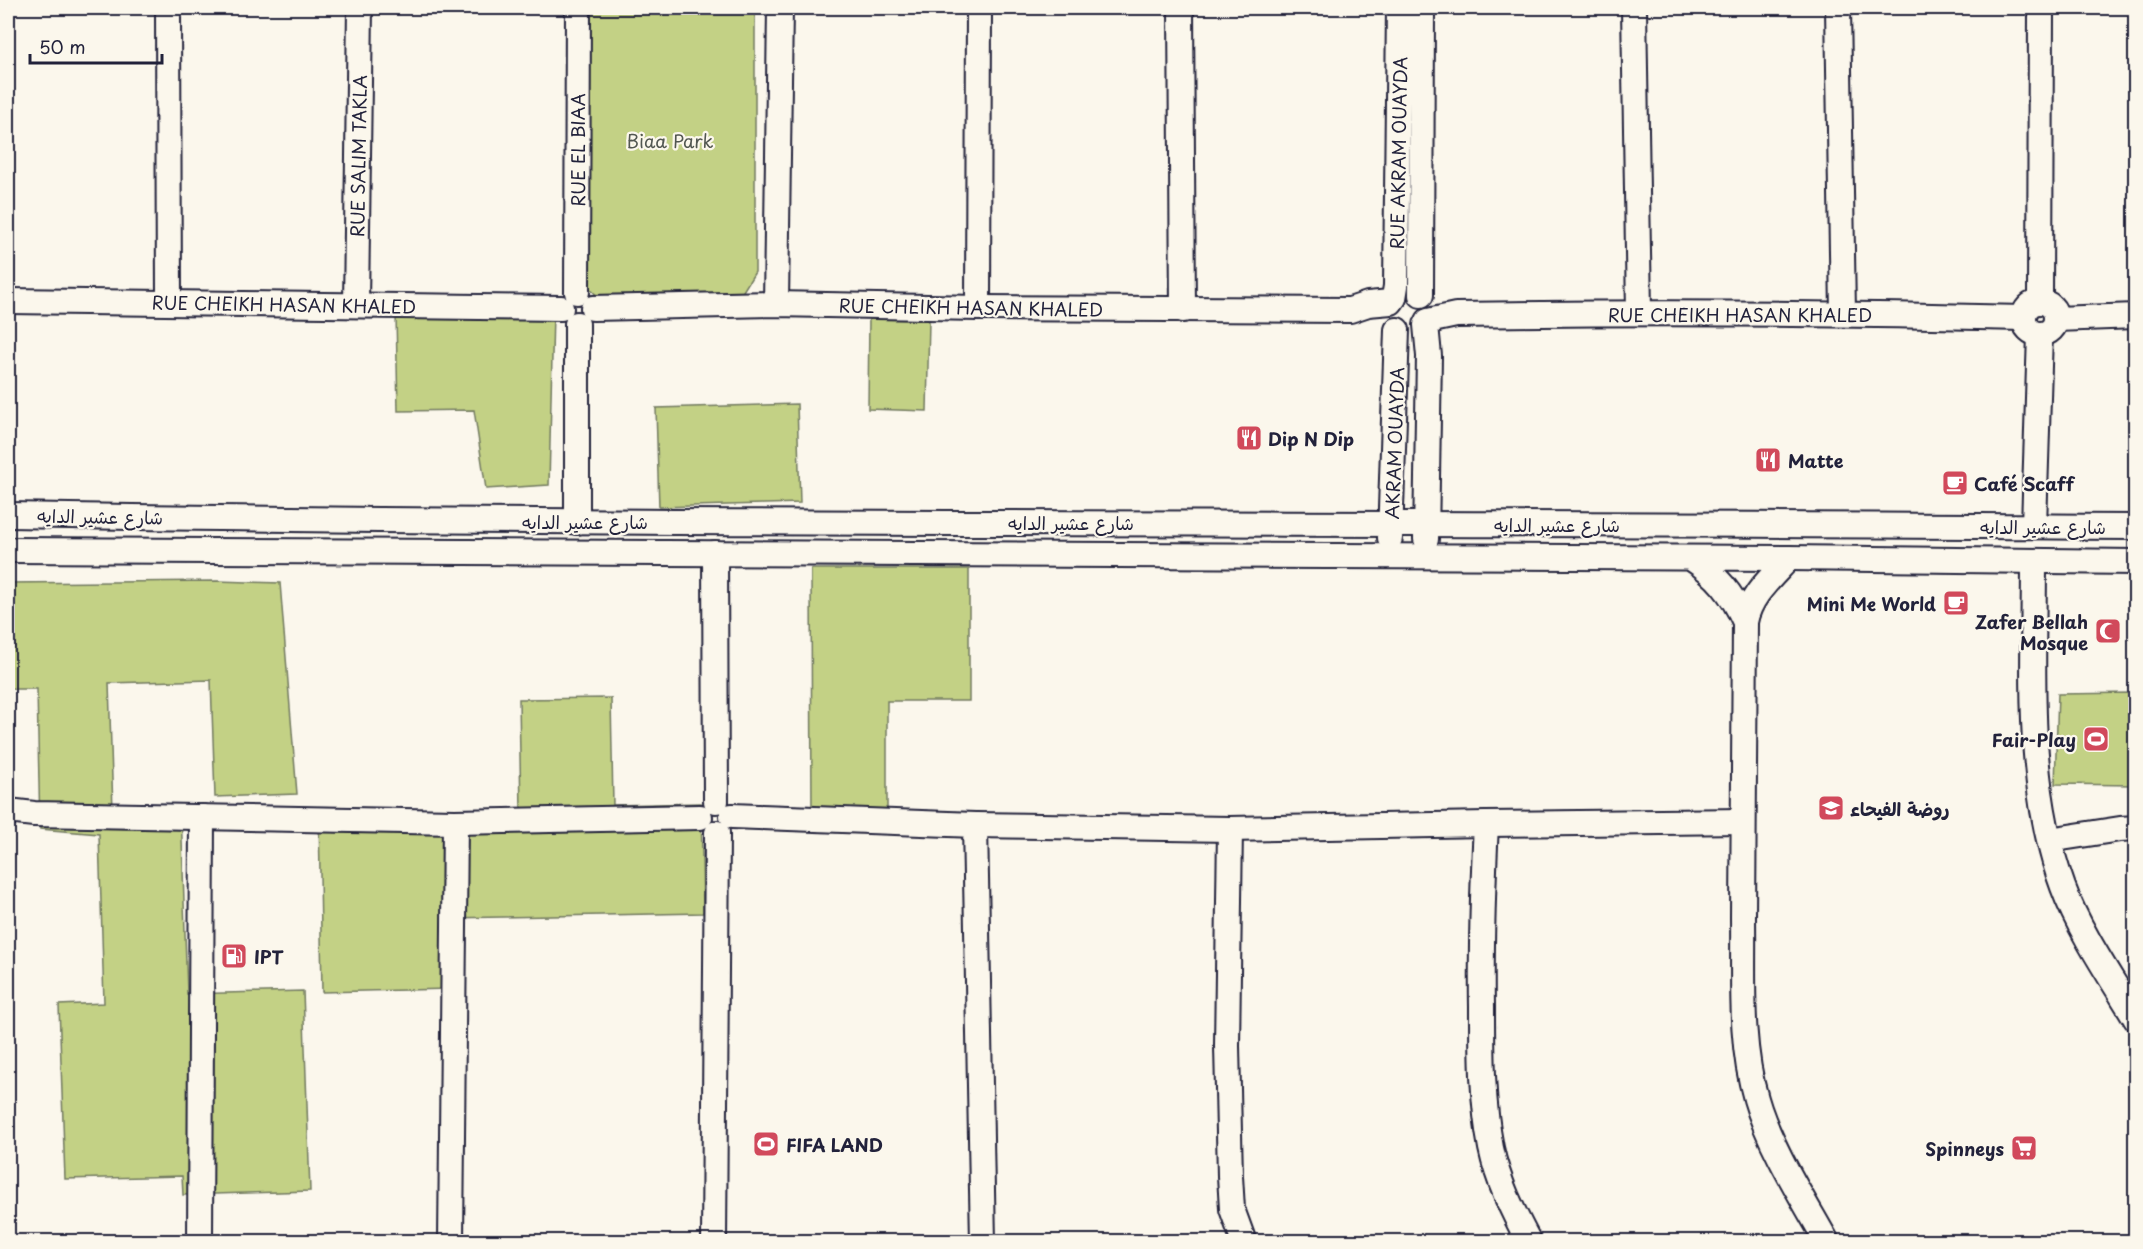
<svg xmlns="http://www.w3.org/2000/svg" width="2143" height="1249" font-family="'Playpen Sans','Playpen Sans Arabic',sans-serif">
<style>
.green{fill:#c3d185;stroke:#727a60;stroke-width:1.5}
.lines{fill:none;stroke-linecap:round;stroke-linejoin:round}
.minor-casing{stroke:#22223b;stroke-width:28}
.minor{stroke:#fbf7ec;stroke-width:24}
.labels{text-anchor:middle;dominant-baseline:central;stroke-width:4.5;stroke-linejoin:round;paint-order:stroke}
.park-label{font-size:18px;fill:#525751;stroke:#fbf7ec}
.street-label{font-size:18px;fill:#22223b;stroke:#fbf7ec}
.poi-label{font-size:18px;font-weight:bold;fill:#22223b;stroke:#fbf7ec;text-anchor:start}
</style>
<rect width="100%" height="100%" fill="#fbf7ec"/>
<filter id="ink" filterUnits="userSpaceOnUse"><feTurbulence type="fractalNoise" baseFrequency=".0167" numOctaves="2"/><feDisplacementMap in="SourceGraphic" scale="12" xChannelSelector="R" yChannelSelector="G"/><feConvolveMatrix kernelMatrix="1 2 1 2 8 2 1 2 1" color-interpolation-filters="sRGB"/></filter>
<g filter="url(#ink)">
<g class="green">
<polygon points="586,8 755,8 755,272 735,304 611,309 584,283"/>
<polygon points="553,312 549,485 486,489 474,410 398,411 396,314"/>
<polygon points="869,319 929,320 927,411 868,409"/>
<polygon points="797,404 800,503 659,507 656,408"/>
<polygon points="811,569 969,569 969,701 887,701 887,815 812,815"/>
<polygon points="217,581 280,583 297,794 215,797 211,680 109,683 113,811 181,809 187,994 303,991 310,1191 183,1195 182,1176 65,1179 59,1005 104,1003 99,834 40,829 37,689 8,689 8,583"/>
<polygon points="2135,693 2135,785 2055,784 2058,694"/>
<polygon points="611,698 613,805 701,803 703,913 447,918 449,989 322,992 319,815 521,811 519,699"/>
</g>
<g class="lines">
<defs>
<g id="minor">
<polyline points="168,8 169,302"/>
<polyline points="1181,8 1183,310"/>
<polyline points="1634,8 1639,312"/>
<polyline points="1838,8 1843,313"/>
<polyline points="577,292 578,8"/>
<polyline points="1421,295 1422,8"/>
<polyline points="1394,298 1396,286 1399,8"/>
<polyline points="8,301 561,308"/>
<polyline points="2040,302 2041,8"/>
<circle cx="2040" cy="318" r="16"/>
<polyline points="356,304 360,8"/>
<polyline points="776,304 780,8"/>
<polyline points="593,308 776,304 978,308 1350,310 1368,304 1391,302"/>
<polyline points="978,308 979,8"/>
<polyline points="2056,319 2136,316"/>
<path d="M1428,321L1456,315C1646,312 1835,313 2024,318"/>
<polyline points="577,324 577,522"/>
<polyline points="1426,325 1429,356 1426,539"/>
<path d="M8,515C717,527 1426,521 2136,527"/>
<polyline points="2034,526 2040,334"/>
<polyline points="1390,538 1397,330"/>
<polyline points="8,550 1789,558 2136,562"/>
<polyline points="715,553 716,801"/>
<path d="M1691,558C1717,575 1732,593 1745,622"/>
<path d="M1789,558C1772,577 1750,595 1745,622C1744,720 1743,819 1743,918C1744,977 1739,1041 1756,1099C1769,1145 1803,1199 1827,1242"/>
<path d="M2034,562C2034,671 2025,783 2063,887C2079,931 2112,979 2136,1019"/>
<polyline points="8,811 34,814 455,822 700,817"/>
<polyline points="732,816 975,825 1230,829 1486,824 1743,821"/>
<path d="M1486,824C1483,885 1481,946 1482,1007C1482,1054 1482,1102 1491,1148C1498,1182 1513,1212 1529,1242"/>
<polyline points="975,825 983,1242"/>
<polyline points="1230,829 1227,1046 1230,1176 1232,1209 1244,1242"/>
<polyline points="2049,840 2120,829 2136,828"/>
<polyline points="200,1242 202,817"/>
<polyline points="451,1242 455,822"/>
<polyline points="714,1242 717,833"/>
</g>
</defs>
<use href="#minor" class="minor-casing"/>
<use href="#minor" class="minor"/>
</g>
</g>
<defs>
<symbol id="restaurant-square" viewBox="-11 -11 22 22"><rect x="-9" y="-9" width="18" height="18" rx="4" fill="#d1495b" stroke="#fbf7ec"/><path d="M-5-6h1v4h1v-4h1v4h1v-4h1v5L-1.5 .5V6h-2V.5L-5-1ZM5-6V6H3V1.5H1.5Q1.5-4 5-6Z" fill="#fff"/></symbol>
<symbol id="cafe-square" viewBox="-11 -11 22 22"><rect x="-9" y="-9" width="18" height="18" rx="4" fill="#d1495b" stroke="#fbf7ec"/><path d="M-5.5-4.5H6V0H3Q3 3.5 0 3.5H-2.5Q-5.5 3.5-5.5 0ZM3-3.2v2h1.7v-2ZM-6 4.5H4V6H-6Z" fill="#fff"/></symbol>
<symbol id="mosque-square" viewBox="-11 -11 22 22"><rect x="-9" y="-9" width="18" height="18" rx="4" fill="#d1495b" stroke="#fbf7ec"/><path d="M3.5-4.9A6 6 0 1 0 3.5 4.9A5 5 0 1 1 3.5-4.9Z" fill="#fff"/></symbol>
<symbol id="stadium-square" viewBox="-11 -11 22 22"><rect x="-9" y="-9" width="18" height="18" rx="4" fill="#d1495b" stroke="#fbf7ec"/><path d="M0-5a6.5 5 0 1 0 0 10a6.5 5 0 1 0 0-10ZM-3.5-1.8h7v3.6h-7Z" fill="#fff"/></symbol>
<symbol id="school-square" viewBox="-11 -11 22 22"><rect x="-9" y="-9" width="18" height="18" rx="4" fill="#d1495b" stroke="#fbf7ec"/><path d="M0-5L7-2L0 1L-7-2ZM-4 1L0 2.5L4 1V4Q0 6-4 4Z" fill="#fff"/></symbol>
<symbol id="fuel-square" viewBox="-11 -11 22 22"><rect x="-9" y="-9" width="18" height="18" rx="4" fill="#d1495b" stroke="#fbf7ec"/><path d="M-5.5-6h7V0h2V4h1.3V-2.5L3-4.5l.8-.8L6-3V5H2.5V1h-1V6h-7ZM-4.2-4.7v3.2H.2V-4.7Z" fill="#fff"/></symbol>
<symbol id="supermarket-square" viewBox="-11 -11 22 22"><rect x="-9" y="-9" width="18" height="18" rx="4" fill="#d1495b" stroke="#fbf7ec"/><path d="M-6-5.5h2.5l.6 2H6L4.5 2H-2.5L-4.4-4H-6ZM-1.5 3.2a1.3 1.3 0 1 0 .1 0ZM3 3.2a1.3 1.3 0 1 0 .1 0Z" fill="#fff"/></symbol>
</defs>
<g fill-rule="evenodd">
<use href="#restaurant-square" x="1234" y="423" width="30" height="30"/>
<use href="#restaurant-square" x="1753" y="445" width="30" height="30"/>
<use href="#cafe-square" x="1940" y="468" width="30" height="30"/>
<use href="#cafe-square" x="1941" y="588" width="30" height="30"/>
<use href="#mosque-square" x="2093" y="616" width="30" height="30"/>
<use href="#stadium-square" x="2081" y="724" width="30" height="30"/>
<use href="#school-square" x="1816" y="793" width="30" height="30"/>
<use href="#fuel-square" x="219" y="941" width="30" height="30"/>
<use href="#stadium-square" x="751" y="1129" width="30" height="30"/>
<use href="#supermarket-square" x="2009" y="1133" width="30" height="30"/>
</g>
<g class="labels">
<g class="park-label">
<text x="670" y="140">Biaa Park</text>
</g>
<g class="street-label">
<text transform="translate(577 150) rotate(-90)">RUE EL BIAA</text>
<text transform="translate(1398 153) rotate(-89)">RUE AKRAM OUAYDA</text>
<text transform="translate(358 156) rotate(-89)">RUE SALIM TAKLA</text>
<text transform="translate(284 304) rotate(1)">RUE CHEIKH HASAN KHALED</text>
<text transform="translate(971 307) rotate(1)">RUE CHEIKH HASAN KHALED</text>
<text x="1740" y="314">RUE CHEIKH HASAN KHALED</text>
<text transform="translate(1394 443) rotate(-88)">AKRAM OUAYDA</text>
<text transform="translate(100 516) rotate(1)">شارع عشير الدايه</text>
<text x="585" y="521">شارع عشير الدايه</text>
<text x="1071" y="522">شارع عشير الدايه</text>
<text x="1557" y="524">شارع عشير الدايه</text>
<text x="2043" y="526">شارع عشير الدايه</text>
</g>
<g class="poi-label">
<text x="1268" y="438">Dip N Dip</text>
<text x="1788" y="460">Matte</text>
<text x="1974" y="483">Café Scaff</text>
<text x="1936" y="603" text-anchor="end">Mini Me World</text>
<text x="2088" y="621" text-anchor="end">Zafer Bellah<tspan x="2088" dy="21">Mosque</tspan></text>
<text x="2076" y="739" text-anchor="end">Fair-Play</text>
<text x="1850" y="808">روضة الفيحاء</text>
<text x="254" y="956">IPT</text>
<text x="786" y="1144">FIFA LAND</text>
<text x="2004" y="1148" text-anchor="end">Spinneys</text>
</g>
</g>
<rect width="2143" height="1249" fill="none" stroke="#fbf7ec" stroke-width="30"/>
<rect x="15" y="15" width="2113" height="1219" fill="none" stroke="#22223b" stroke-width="2" filter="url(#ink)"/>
<path d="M30 54v9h132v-9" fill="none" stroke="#22223b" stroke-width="3"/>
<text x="39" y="54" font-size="18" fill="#22223b" stroke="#fbf7ec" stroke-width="4.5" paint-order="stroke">50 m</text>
</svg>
